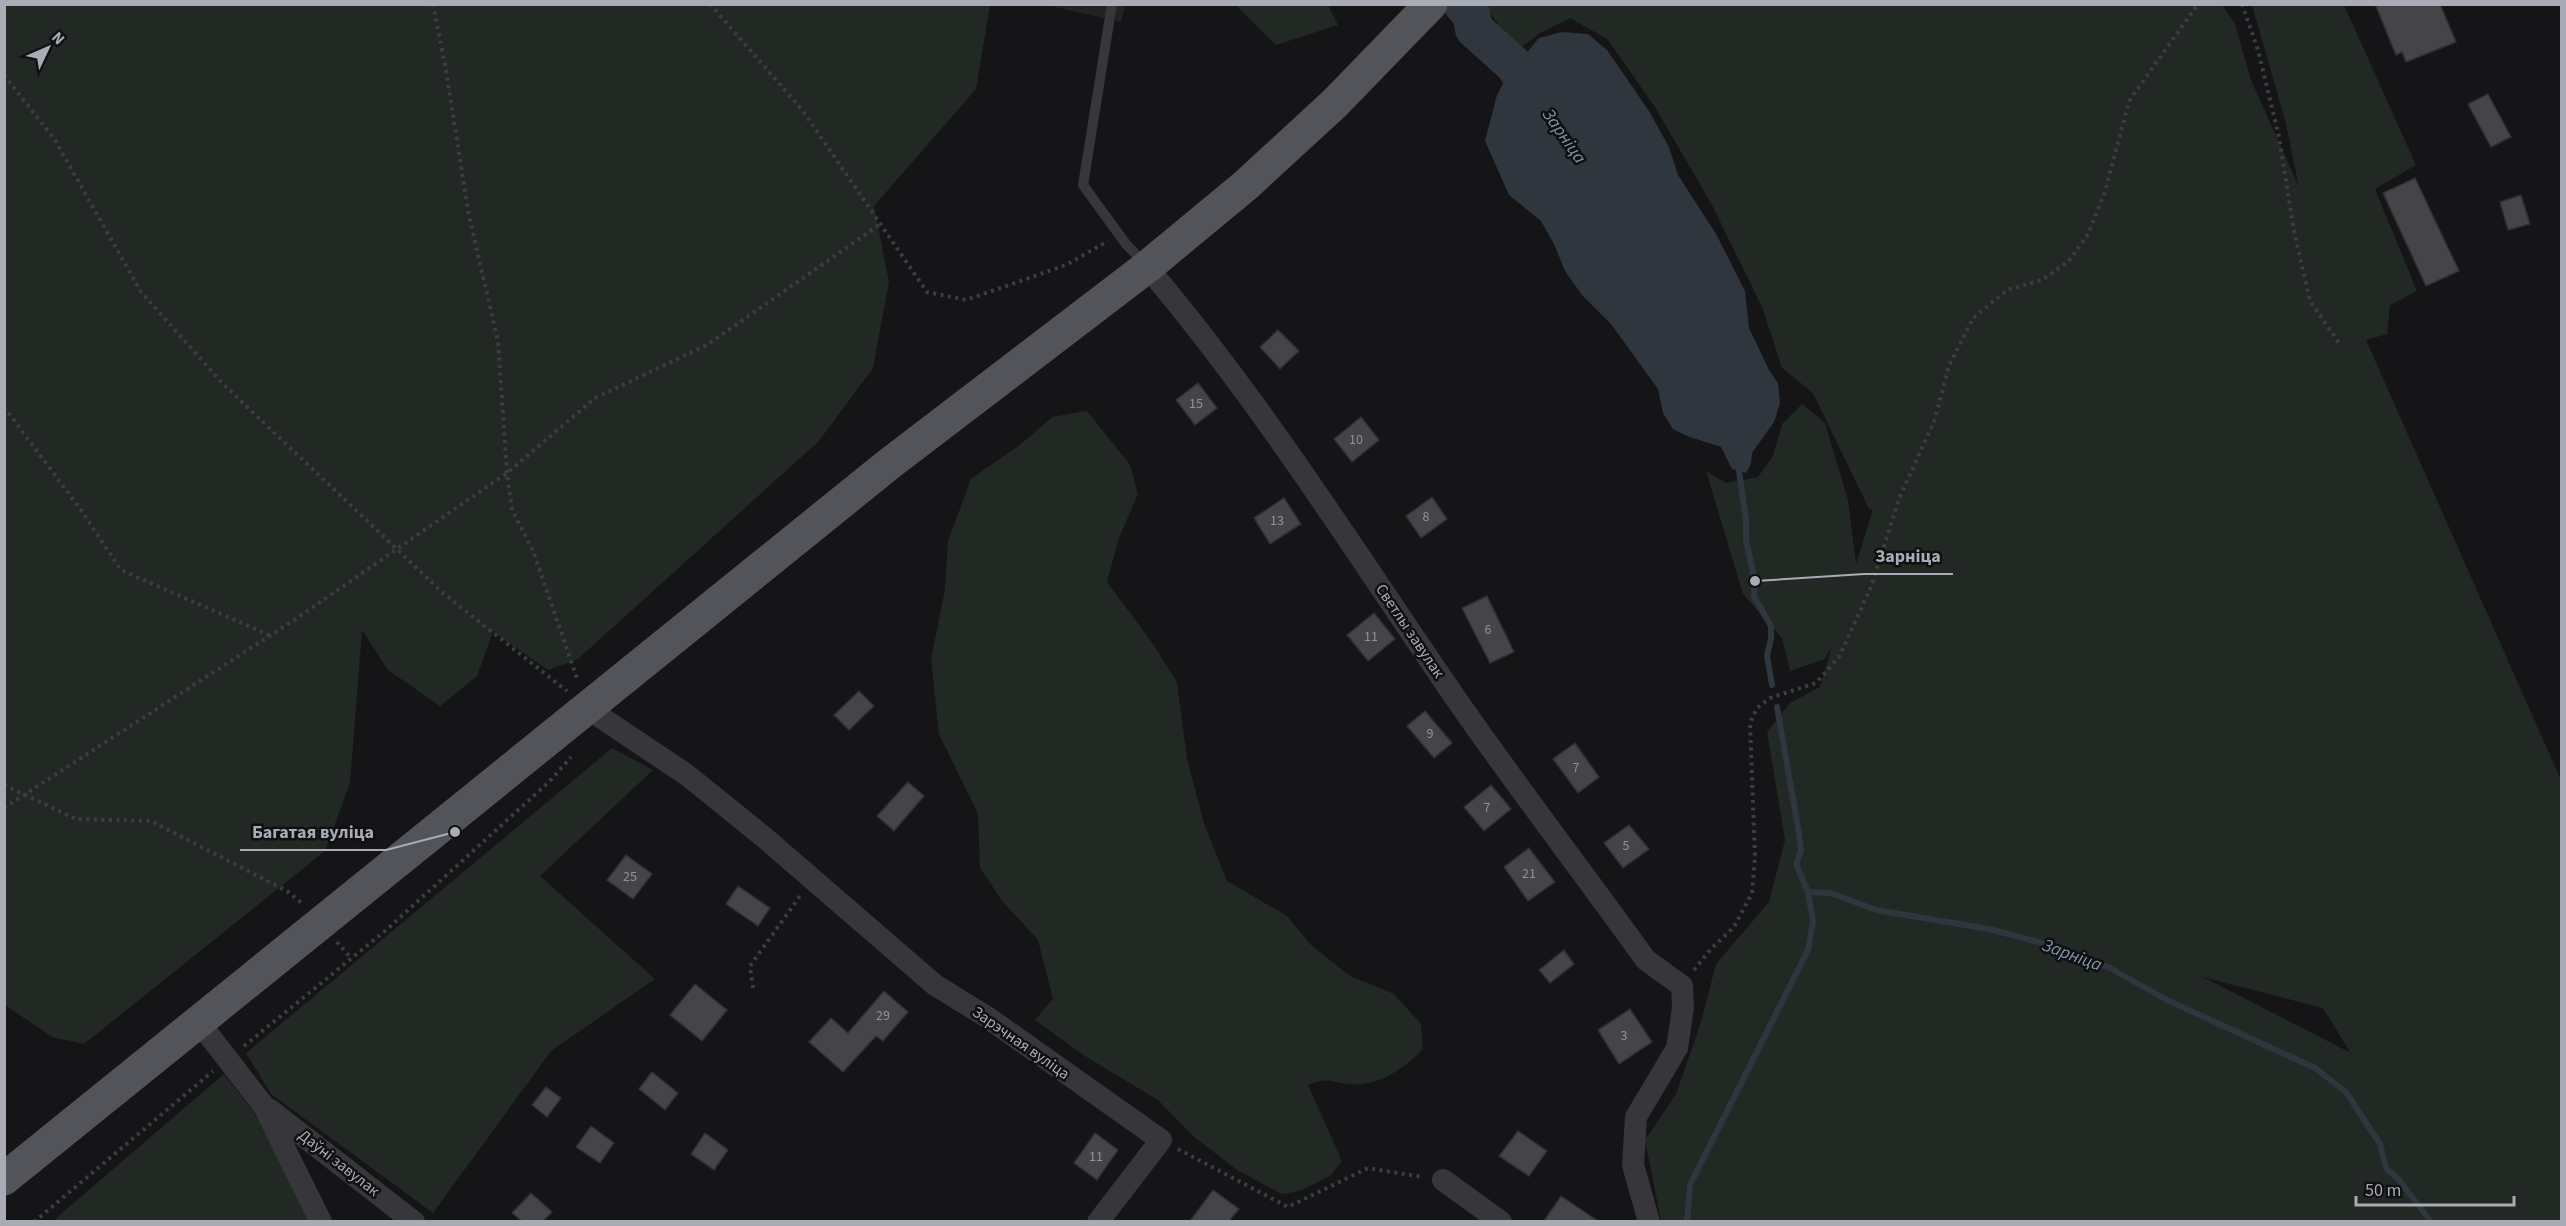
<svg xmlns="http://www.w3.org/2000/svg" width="2566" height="1226" font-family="'Source Sans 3',sans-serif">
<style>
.built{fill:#222124}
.green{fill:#222823;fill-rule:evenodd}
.water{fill:#30363e}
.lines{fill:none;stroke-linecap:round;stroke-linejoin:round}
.stream{stroke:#30363e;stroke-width:6}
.river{stroke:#30363e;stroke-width:38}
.building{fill:#454549;stroke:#302f32;stroke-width:1.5}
.path{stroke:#3d3e42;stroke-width:4;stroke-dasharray:3 4.5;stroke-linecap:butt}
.service{stroke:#37373b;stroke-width:10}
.minor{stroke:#37373b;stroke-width:22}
.primary{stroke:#53545a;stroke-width:33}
.labels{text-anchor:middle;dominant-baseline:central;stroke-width:5;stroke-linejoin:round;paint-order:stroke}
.number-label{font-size:14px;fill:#90929a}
.street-label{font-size:16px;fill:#a9abb5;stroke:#101012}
.water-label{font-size:18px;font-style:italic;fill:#8395ad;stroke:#101012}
.leader{fill:none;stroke:#a9abb5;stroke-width:2}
.callout-dot{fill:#a9abb5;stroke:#101012;stroke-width:2}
.callout-label{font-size:18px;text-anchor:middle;font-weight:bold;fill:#a9abb5;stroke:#101012;stroke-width:5;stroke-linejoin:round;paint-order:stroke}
</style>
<rect width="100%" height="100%" fill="#151517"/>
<polygon class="built" points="1046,5 1125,5 1121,22"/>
<g class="green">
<polygon points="4,5 990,5 976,89 874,206 889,282 873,368 819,441 578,659 548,670 493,632 477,676 440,706 388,670 362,630 350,783 325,851 84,1044 52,1037 5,1005"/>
<polygon points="1236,5 1328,5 1338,25 1276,45"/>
<path d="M1484,5H2222L2235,24L2251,80L2299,187L2286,124L2252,5H2344L2416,165L2375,189L2417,291L2390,305L2387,334L2366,340L2561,780V1221H1661L1645,1140L1676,1094L1701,1022L1716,964L1769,902L1785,840L1767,732L1790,703L1820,687L1832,646L1825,659L1790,671L1782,638L1743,594L1706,471L1726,483L1758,477L1773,456L1782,424L1802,404L1825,423L1848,500L1856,564L1873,509H1869L1813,393L1782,368L1762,307L1712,205L1655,107L1607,39L1570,18L1540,33L1518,50ZM2203,977L2323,1008L2350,1052H2349Z"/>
<path d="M1087,411L1130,465L1138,494L1119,538L1107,582L1151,641L1177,682L1187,759L1204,823L1227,881L1287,916L1311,945L1350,976L1394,994L1421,1024L1423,1049C1404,1069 1378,1087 1349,1084C1327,1082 1330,1077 1308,1085L1342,1161L1330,1176L1300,1191L1282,1194L1237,1170L1193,1136L1158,1100L1085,1056L1035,1020L1053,999L1038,940L1003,902L980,868L978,814L939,734L931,659L945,590L948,541L971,479L1021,444L1052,417Z"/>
<polygon points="612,748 653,770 540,876 655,979 551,1051 433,1213 271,1094 246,1053"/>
<polygon points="224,1074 253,1111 311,1221 58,1222 55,1219"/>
</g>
<polygon class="water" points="1562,32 1588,34 1607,50 1649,111 1669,147 1678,175 1716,234 1745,291 1749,328 1769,370 1778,383 1780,403 1774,422 1752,453 1751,464 1746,473 1732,469 1721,447 1687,436 1673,429 1663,413 1658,389 1611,324 1582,295 1565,271 1554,244 1541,221 1509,195 1485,141 1497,95 1513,64 1523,57 1539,38"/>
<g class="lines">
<g class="stream">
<polyline points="1739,471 1746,519 1746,540 1755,581 1754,597 1771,626 1771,639 1767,656 1772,685"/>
<polyline points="1777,707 1799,833 1801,851 1796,864 1808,892 1831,893 1876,910 1989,929 2057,947 2110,968 2167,1000 2315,1068 2346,1092 2380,1144 2386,1168 2399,1180 2431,1222"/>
<polyline points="1687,1222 1690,1185 1808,950 1813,921 1808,892"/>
</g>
<polyline class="river" points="1462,4 1471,14 1474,29 1513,64 1542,105"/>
</g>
<g class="building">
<polygon points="2375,4 2440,4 2456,42 2406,62 2402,52 2396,55"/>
<polygon points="2488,94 2511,137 2491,147 2468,104"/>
<polygon points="2415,178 2459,271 2426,286 2383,193"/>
<polygon points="2521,195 2530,224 2508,230 2500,202"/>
<polygon points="1278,330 1299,351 1280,369 1260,347"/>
<polygon points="1198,383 1217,408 1195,425 1176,400"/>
<polygon points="1361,417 1379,440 1352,462 1334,439"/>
<polygon points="1432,497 1447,519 1421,538 1406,516"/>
<polygon points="1284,498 1301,524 1270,544 1254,518"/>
<polygon points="1487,596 1514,652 1490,663 1462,608"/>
<polygon points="1374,613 1395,639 1368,661 1347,635"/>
<polygon points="859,691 874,706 849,730 834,715"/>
<polygon points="1425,711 1452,743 1434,758 1407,726"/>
<polygon points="1575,743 1599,777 1578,793 1553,759"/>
<polygon points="908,782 924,796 894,831 877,816"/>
<polygon points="1491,785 1511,809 1484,831 1464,807"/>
<polygon points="1629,825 1649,849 1623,868 1604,843"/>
<polygon points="1529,848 1555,882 1528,901 1504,867"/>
<polygon points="626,855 652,874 633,899 607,880"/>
<polygon points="738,886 770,908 758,926 726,904"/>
<polygon points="1564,950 1574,964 1550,983 1539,970"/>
<polygon points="695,984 727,1010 702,1041 670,1015"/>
<polygon points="884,991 908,1012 883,1041 876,1036 843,1072 809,1042 831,1018 848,1033"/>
<polygon points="1630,1009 1652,1042 1619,1064 1598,1030"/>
<polygon points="652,1072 678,1093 665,1110 639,1089"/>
<polygon points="546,1087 561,1098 547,1117 532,1105"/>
<polygon points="591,1126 614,1143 600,1163 576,1147"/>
<polygon points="1518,1131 1547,1151 1529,1176 1499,1156"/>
<polygon points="705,1133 728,1150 714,1170 691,1154"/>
<polygon points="1095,1133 1118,1150 1097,1180 1074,1163"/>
<polygon points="1213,1190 1239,1209 1229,1221 1190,1221"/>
<polygon points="531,1193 552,1212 543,1221 522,1221 512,1213"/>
<polygon points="1561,1196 1598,1221 1544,1221"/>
</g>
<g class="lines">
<g class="path">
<polyline points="433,4 445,65 469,216 498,341 507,473 512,510 533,551 578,681"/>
<polyline points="710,4 803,111 927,292 966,300 1066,265 1108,241"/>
<polyline points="2242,4 2258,50 2279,137 2294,231 2310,301 2339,343"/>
<polyline points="4,75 55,140 141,292 224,385 444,594 567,691"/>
<polyline points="4,407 81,510 121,570 269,635"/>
<polyline points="4,785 76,819 151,821 287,891 304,905"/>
<polyline points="4,808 297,618 507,473 595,398 707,345 879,225"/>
<polyline points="337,942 351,958"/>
<polyline points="1694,970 1710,950 1734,927 1752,893 1755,857 1750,723 1757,708 1770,698 1816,683 1839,657 1871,587 1899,499 1935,419 1949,366 1973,318 2007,290 2042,280 2069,261 2088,234 2105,192 2129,101 2198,4"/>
<polyline points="753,988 750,966 800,896"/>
<polyline points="244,1046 385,931 549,782 571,757"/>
<polyline points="1178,1149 1288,1207 1368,1168 1422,1177"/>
<polyline points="34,1222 213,1071"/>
</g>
<polyline class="service" points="1112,4 1083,185 1126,244 1146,265"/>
<g class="minor">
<path d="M1147,267C1264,405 1359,558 1461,706C1521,792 1585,875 1646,960L1682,986L1683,1008L1677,1048L1636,1117L1633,1165L1649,1222"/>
<polyline points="587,708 687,775 765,838 935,985 987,1017 1161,1140 1098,1222"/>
<polyline points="198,1021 263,1105 321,1222"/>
<polyline points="270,1110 414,1222"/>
<polyline points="1443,1180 1501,1222"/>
</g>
<polyline class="primary" points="4,1179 889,464 1147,267 1246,185 1335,103 1431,4"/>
</g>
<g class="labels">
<g class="number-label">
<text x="1196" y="404">15</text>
<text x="1356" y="440">10</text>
<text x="1426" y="517">8</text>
<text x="1277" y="521">13</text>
<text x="1488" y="630">6</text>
<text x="1371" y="637">11</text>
<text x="1430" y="734">9</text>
<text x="1576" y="768">7</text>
<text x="1487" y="808">7</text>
<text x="1626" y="846">5</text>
<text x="1529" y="874">21</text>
<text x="630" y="877">25</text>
<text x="883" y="1016">29</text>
<text x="1624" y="1036">3</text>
<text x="1096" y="1157">11</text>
</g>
<g class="street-label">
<text transform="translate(1410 631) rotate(56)">Светлы завулак</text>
<text transform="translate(1021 1043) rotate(35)">Зарэчная вуліца</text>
<text transform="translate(339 1163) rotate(38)">Даўні завулак</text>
</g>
<g class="water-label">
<text transform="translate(1564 136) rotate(55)">Зарніца</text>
<text transform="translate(2072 955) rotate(20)">Зарніца</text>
</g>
</g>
<path class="leader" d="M1755 581L1864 574H1953M455 832L386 850H240"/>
<g class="callout-dot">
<circle cx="1755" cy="581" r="6"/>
<circle cx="455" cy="832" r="6"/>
</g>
<g class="callout-label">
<text x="1908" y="562">Зарніца</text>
<text x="313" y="838">Багатая вуліца</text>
</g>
<rect width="2566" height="1226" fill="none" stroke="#a9abb5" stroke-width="12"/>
<g transform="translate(48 48) rotate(46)" stroke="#101012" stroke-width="4.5" paint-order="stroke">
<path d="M0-4.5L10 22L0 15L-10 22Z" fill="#a9abb5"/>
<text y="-9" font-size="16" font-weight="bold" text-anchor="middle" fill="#a9abb5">N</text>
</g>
<path d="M2356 1196v9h158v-9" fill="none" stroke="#a9abb5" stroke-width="3"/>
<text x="2365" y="1196" font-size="18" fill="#a9abb5" stroke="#101012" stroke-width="4.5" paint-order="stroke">50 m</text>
</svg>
